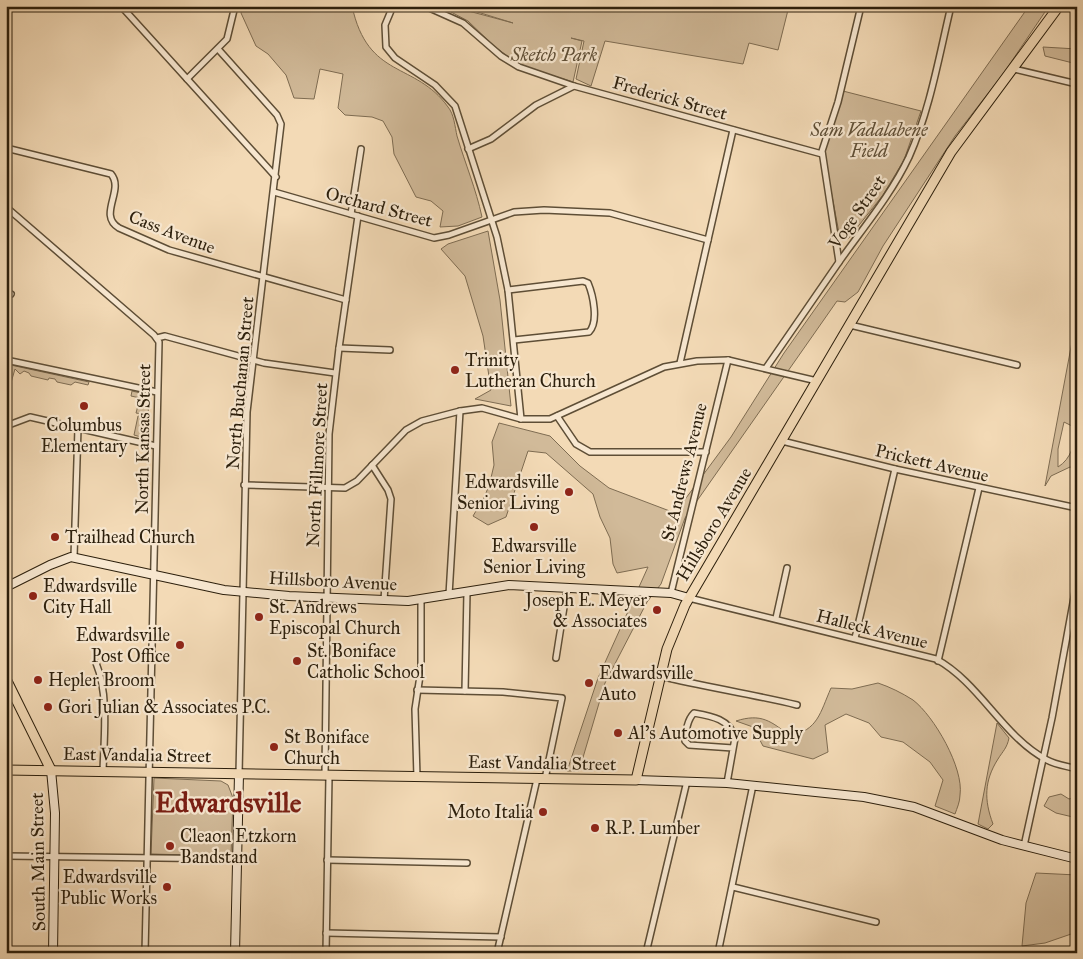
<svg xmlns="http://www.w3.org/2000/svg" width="1083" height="959" font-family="'IM FELL Great Primer',serif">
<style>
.green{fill:#d1ba99;stroke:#7e6c52;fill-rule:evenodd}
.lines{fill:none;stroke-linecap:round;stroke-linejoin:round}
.street-casing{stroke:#5e4e36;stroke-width:8}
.secondary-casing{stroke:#2c1f0c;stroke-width:10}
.primary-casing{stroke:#2c1f0c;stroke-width:11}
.street{stroke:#f7e7d0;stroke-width:5}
.secondary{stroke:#f7e7d0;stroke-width:8}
.primary{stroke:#f3dab6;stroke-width:9}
.poi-dot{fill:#8f2418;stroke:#f7e7d0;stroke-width:2}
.labels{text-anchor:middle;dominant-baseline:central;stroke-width:4.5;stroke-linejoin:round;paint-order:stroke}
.park-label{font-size:18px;font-style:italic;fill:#5e4e36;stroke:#f7e7d0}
.street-label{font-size:18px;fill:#2c1f0c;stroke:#f7e7d0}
.poi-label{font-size:18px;fill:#2c1f0c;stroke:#f7e7d0;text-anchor:start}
.town-label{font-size:28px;font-weight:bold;fill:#7a1f14;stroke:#f7e7d0}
</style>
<rect width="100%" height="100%" fill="#f3dab6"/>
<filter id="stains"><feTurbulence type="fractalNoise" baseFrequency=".004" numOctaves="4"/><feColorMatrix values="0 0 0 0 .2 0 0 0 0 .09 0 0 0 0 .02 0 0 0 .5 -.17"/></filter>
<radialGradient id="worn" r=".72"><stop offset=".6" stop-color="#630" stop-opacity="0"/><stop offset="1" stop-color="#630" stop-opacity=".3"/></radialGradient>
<g class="green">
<path d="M242,6H352C368,80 415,61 448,107C454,114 455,127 457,136C465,163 476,189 482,217L458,226L440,227L443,211L431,201L416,197L394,154L392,137L383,121L372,117L345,115L338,108L343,74L320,69L314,99L294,98L286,75L268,54L256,46L241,13Z"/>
<polygon points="450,6 513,23 458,6 789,6 778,50 749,43 743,64 605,41 591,86 576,79 584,41 571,38 582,41 573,82 519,65 494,46 468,21 451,12"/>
<polygon points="1029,6 1049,6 1003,74 955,136 883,246 858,292 845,302 837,301 685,518 661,584 647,602 605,683 579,771 567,771 598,678 648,567 617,573 613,564 610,538 600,517 593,494 546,453 528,451 506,517 488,525 473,516 485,496 490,482 494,465 492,442 499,423 550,436 580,466 609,488 675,513 731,437 784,353"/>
<polygon points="1043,47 1077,49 1077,64 1045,56"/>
<polygon points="843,91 921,111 904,160 883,195 848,239 840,238 824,154"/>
<polygon points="488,231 500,300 511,406 475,399 491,390 483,336 465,276 441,249 448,244"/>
<path d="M1077,315V469L1070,467L1051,476L1045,486ZM1064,422L1074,427C1076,443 1071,459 1058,467V449Z"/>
<polygon points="6,364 89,382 88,385 75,382 71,385 57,382 55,379 49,378 48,380 31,376 29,373 24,371 20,374 15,369 8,393"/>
<polygon points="132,391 149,395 148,415 136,413 140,398 131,396"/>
<polygon points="138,416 149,418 148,439 134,435"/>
<path d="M878,683C890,687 902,693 913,700C934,716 964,768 960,795C960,802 957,808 955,814L935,806L943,780L930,762L903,742L881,737L869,723L846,714L825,725L828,752L813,759L763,746L753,727L736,721C761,713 771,721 790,736C818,730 820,713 831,688L852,689Z"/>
<path d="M997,723L1009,738C1007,748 1003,751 998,759C984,781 984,800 993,824L988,829L978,824Z"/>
<polygon points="154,778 221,781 228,785 233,798 231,856 151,854"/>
<polygon points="1061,794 1069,799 1077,797 1077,818 1056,813 1044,806 1049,797"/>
<polygon points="1036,873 1077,875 1077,932 1045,943 1022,946 1026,903"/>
</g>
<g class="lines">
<defs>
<g id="street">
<polyline points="121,6 276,177"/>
<polyline points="393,6 385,25 386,47 395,58 435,85 455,106 497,237 508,290 521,419"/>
<polyline points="425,6 463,23 501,56 519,67 574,86"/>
<polyline points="218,49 277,115 281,124 247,412 239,774"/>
<polyline points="1014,69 1077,84"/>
<polyline points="187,79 227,39 235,6"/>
<path d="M6,148L111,174C125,190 97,215 119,228L169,250L346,300"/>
<polyline points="468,149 491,139 536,105 574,86 822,154"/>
<polyline points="274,192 434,238 449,235 514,212 544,210 610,213 708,240"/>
<polyline points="6,207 154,335 159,342 145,953"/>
<polyline points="351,214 361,149"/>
<path d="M839,262C863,228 891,195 909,157C930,110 939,56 951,6"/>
<path d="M508,290L583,281L588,283C593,295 599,322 589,332L514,340"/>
<polyline points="6,292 11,294"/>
<polyline points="850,325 1017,365"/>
<polyline points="157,338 165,336 264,363 335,373"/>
<polyline points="339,348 390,350"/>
<polyline points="6,360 157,392"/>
<polyline points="680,363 733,130"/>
<polyline points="766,368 839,262 822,151 838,102 861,6"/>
<polyline points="557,416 576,444 590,452 706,452"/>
<polyline points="6,426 30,417 156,446"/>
<polyline points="782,441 895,469 1077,508"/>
<polyline points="372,465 388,490 391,499 384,600"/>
<polyline points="244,485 345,488 357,481 406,430 422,421 460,411 482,408 521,419 550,419 664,367 697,361 728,360 817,381"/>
<polyline points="74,557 78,428"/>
<polyline points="671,593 728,360"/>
<polyline points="449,595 460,411"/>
<path d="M689,598L936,659C980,683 1003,737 1047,760C1056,765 1067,766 1077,769"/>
<polyline points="776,618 787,568"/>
<polyline points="855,638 895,469"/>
<polyline points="556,658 567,588"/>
<polyline points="938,661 979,488"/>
<path d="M96,663C109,695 104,737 103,771"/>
<path d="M660,676C706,687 751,694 797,705"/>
<polyline points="417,690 503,692 562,698 545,779"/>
<polyline points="465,691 467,592"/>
<polyline points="325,775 329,434 339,348 358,216"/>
<polyline points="417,777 415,709 421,669 421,600"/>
<path d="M727,783L735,738C730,719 711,716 694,713C687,720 686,731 685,741L689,745L733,748"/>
<polyline points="1024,846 1052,718 1077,581"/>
<polyline points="6,856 236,859"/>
<polyline points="327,860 467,863"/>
<polyline points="733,887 876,922"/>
<polyline points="326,933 501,937"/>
<polyline points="647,951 655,953"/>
<polyline points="326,953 329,776"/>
<polyline points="497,953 537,779"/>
<polyline points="646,953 687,781"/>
<polyline points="718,953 753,785"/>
</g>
<g id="secondary">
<polyline points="6,587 50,565 71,557 224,590 289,596 408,601 509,585 671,593 689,598"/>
<polyline points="51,770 55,813 53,953"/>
<polyline points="636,780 727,783 864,797 914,807 1002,840 1077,859"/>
<polyline points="235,953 239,774"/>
</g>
<g id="primary">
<polyline points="6,679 51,770"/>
<polyline points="6,770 636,780 667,649 685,605 951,152 1059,6"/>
</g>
</defs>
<use href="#street" class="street-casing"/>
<use href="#secondary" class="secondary-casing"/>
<use href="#primary" class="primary-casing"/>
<use href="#street" class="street"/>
<use href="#secondary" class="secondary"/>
<use href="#primary" class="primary"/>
</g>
<g class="poi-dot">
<circle cx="455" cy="370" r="5"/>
<circle cx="84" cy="406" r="5"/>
<circle cx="569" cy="492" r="5"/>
<circle cx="534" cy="527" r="5"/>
<circle cx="55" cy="537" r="5"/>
<circle cx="33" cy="596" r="5"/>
<circle cx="657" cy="610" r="5"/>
<circle cx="259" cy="617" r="5"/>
<circle cx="180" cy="645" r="5"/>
<circle cx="297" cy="661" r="5"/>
<circle cx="38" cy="680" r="5"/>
<circle cx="589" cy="683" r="5"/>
<circle cx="48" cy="707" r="5"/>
<circle cx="618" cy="733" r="5"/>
<circle cx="274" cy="747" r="5"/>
<circle cx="543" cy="812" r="5"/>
<circle cx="595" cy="828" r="5"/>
<circle cx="170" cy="846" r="5"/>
<circle cx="167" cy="887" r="5"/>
</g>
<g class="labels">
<g class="park-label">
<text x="554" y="55">Sketch Park</text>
<text x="869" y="130">Sam Vadalabene<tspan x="869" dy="21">Field</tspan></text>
</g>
<g class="street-label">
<text transform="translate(670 98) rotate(16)">Frederick Street</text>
<text transform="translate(379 207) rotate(15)">Orchard Street</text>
<text transform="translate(857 212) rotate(-55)">Voge Street</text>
<text transform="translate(172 232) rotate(21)">Cass Avenue</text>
<text transform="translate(240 383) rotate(-85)">North Buchanan Street</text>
<text transform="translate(143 439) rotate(-89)">North Kansas Street</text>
<text transform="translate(932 463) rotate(13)">Prickett Avenue</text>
<text transform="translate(317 465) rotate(-87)">North Fillmore Street</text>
<text transform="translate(684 472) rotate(-76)">St Andrews Avenue</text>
<text transform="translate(714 524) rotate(-59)">Hillsboro Avenue</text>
<text transform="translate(333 581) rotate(3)">Hillsboro Avenue</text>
<text transform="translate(872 629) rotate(14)">Halleck Avenue</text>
<text transform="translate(137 755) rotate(1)">East Vandalia Street</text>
<text transform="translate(542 763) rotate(1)">East Vandalia Street</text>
<text transform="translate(38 862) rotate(-91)">South Main Street</text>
</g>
<g class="poi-label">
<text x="465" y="360">Trinity<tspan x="465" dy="21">Lutheran Church</tspan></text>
<text x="84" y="425" text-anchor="middle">Columbus<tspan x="84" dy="21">Elementary</tspan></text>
<text x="559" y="482" text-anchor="end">Edwardsville<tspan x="559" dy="21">Senior Living</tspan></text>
<text x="65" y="537">Trailhead Church</text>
<text x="534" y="546" text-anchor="middle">Edwarsville<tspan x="534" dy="21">Senior Living</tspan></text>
<text x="43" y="586">Edwardsville<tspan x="43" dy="21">City Hall</tspan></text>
<text x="647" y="600" text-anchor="end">Joseph E. Meyer<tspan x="647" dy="21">&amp; Associates</tspan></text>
<text x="269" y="607">St. Andrews<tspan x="269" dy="21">Episcopal Church</tspan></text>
<text x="170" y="635" text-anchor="end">Edwardsville<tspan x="170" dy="21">Post Office</tspan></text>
<text x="307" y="651">St. Boniface<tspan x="307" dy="21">Catholic School</tspan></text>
<text x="599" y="673">Edwardsville<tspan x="599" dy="21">Auto</tspan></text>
<text x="48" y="680">Hepler Broom</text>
<text x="58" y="707">Gori Julian &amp; Associates P.C.</text>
<text x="628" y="733">Al's Automotive Supply</text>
<text x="284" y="737">St Boniface<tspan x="284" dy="21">Church</tspan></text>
<text x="533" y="812" text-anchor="end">Moto Italia</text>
<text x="605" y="828">R.P. Lumber</text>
<text x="180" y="836">Cleaon Etzkorn<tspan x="180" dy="21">Bandstand</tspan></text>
<text x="157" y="877" text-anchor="end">Edwardsville<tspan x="157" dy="21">Public Works</tspan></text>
</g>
<g class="town-label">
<text x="228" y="802">Edwardsville</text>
</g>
</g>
<rect width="1083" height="959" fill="none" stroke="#f3dab6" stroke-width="25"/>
<rect x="8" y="8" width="1068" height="944" fill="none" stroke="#2c1f0c" stroke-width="2.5"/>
<rect x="12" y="12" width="1058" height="934" fill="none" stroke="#2c1f0c"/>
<rect width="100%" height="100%" filter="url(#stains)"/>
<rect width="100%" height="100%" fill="url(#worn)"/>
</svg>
